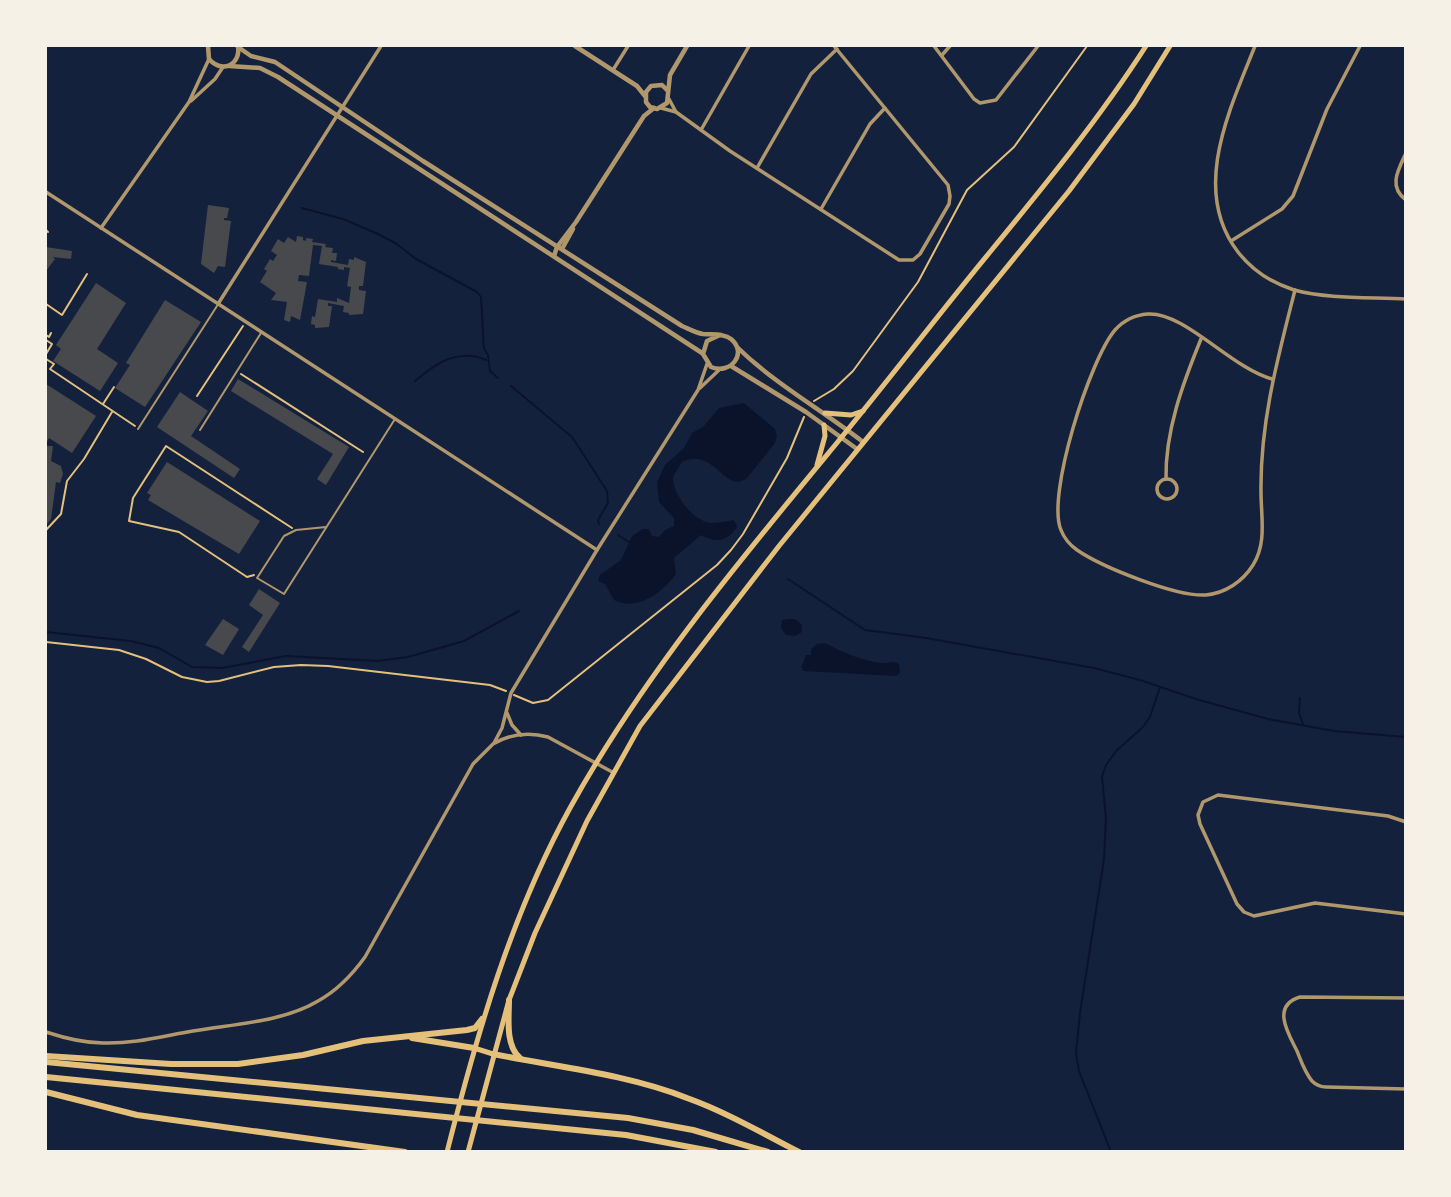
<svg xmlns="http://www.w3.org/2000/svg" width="1451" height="1197" font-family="Inter,sans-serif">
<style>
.water{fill:#0b132b}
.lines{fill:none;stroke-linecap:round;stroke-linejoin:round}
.stream{stroke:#0b132b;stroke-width:2}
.building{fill:#48494c}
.path{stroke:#e5c07b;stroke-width:2}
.service{stroke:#b1986c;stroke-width:2}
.minor{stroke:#b1986c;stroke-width:3.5}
.tertiary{stroke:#b1986c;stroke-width:4.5}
.primary{stroke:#e5c07b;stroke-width:5}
.motorway{stroke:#e5c07b;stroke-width:6}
</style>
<rect width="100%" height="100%" fill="#14213d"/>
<g class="water">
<path d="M744,403L775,429L777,436L775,443L747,478C725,495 714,446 682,462L673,477C673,495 693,521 711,523C718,523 727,521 734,520L737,527C728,541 716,544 701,535L674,558L676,574C662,593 637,612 614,600L605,584L598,581L600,575L621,560L632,536L643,529H649L652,536L659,537L665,530L674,526V518L659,502L657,482L665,465L684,448L692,433L703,427L719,408Z"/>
<polygon points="789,619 795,619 802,625 802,632 795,636 786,635 781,628 782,620"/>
<path d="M825,643C842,652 863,661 882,663C890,663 892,660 899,664L900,673L896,676L803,671L801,667L806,655H811V649L817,644Z"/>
</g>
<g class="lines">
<g class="stream">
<polyline points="302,208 343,219 378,234 397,244 416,259 477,292 481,297 484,349 488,355 490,371 498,378"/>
<path d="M415,381C436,363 458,348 486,360"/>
<polyline points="511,386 572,437 607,491 608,503 598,520 599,524"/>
<polyline points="618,535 629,542"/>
<polyline points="788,579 865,630 926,638 1094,668 1140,680 1196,699 1268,719 1334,731 1406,737"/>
<polyline points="46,632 131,641 159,648 192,667 222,668 286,656 378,661 408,657 464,641 519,611"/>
<polyline points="1300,698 1299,713 1303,724"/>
<polyline points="1111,1152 1079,1071 1076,1053 1080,1013 1104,859 1106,818 1102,777 1106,765 1117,750 1142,728 1150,717 1160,687"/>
</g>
</g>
<g class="building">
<polygon points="208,205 229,208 227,218 224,218 224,220 231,221 225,267 218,266 214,273 201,264"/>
<polygon points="297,236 303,237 303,240 306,241 306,238 313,239 312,242 326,244 325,247 333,248 332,253 337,253 336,261 331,260 331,262 348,265 349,259 354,260 354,257 366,262 363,286 359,286 359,290 366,291 363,314 349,315 349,313 343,312 344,306 328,303 328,306 332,306 329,327 315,328 315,325 311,324 312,316 315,317 318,299 337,302 337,298 349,303 351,287 347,286 350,268 344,267 344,270 338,269 338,267 319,264 322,246 313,245 309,276 299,275 298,281 307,282 300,320 291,316 290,322 284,320 287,302 271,300 276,293 260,282 267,271 264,269 270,259 273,261 277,255 271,251 278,239 284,243 288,237 296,242"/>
<polygon points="46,247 72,251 71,259 53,257 55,259 46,271"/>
<polygon points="96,283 126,303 97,349 118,363 100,391 53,361 61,349 56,345"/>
<polygon points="165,300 201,322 145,407 115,388 130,365 126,363"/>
<polygon points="238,379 349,447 326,485 317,479 333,454 231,391"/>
<polygon points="46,384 96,416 72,453 49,438 46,443"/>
<polygon points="180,392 208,411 191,436 240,469 234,478 157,427"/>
<polygon points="46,446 53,446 51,461 61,466 63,474 60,483 56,482 51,519 46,525"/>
<polygon points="167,462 260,521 239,554 148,500 151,495 147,493"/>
<polygon points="259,589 280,603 249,652 242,647 263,615 249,605"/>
<polygon points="223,619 239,629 223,655 205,645"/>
</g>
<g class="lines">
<g class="path">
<polyline points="46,230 48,232"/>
<polyline points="46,304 62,315 87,274"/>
<polyline points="46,335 49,337 51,333"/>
<polyline points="46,340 52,344 46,354"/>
<polyline points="46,359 54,364 50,369 135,426"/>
<polyline points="241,374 363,452"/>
<polyline points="197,396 243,326"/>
<polyline points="814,401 834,389 853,371 918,282 967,190 1014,147 1087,46"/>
<polyline points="103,404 114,387"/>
<polyline points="46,530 61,514 67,481 84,459 112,412"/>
<polyline points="254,575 247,577 179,532 129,521 133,498 166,446 292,528"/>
<polyline points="46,642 119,650 146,659 182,677 207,682 219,681 274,667 301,665 328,666 490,685 506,691"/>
<polyline points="514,695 533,703 548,700 717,565 731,550 743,534 787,458 804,417"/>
</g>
<g class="service">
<polyline points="138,429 217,306"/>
<polyline points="200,430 261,333"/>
<polyline points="326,527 296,530 284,536 257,578 284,594 395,419"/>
</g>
<g class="minor">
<polyline points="934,46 974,99 980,103 996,100 1038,46"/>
<path d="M1255,46C1230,109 1190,190 1238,252C1252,270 1272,283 1294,290C1327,299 1371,297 1406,299"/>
<polyline points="942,55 950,46"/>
<polyline points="613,70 628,46"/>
<polyline points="669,99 676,112"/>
<polyline points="191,101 215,79 223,67"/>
<polyline points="661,108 676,112 730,151 899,260 913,260 920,254 949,204 950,196 948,185 834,46"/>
<polyline points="701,130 749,46"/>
<path d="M1406,153C1398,170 1388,187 1406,200"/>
<polyline points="757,168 811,74 837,49"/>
<polyline points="46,192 597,550"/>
<polyline points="821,209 870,124 885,108"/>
<polyline points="101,228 189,102 209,59"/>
<polyline points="1231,241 1282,209 1293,196 1327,109 1360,46"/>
<polyline points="218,304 381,46"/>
<path d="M1272,379C1231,368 1185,312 1148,314C1135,315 1123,321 1115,330C1090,359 1046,496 1061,530C1064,538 1070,545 1077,550C1102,567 1176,597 1206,595C1226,593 1243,581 1253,565C1267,543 1261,517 1261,492C1260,422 1278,357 1295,290"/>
<polyline points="700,388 719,370"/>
<circle cx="1167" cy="489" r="10"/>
<path d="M1166,479C1165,431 1183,383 1201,339"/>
<polyline points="507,713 512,725 521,735"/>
<path d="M495,743C511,734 530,732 548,737L614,773"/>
<polyline points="1406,822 1388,816 1218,795 1203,802 1198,815 1200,824 1237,904 1244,912 1254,916 1315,903 1406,914"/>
<path d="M1406,998L1300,997C1271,1006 1288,1033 1297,1051C1301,1061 1305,1073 1312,1081C1316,1085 1320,1087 1326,1087L1406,1089"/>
<path d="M46,1032C64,1038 83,1043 103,1043C134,1044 163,1036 193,1031C234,1024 283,1022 318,1001C338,990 352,975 365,957L473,764L494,743L502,728L511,693L597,550L698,390L707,364"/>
</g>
<g class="tertiary">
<path d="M208,46L209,59C222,74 241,65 238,46"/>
<polyline points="575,46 637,86 645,96"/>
<path d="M238,47L251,56L275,62L423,161L682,326C689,329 696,333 703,334C712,335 724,333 731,339C748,353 731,375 711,367L703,354L707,341L720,335"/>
<polyline points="229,66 260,68 278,77 702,353"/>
<polyline points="668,91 662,85 651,86 646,92 646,102 650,107 657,109 667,103 670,75 687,46"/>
<polyline points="562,249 573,229"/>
<polyline points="554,256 557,247 576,222 644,116 654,108"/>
<path d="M738,348C775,384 822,410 863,442"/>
<polyline points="731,366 806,412 857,449"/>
</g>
<g class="primary">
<polyline points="825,413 851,415 863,411"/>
<polyline points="817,465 825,436 824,425"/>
<polyline points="474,1048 493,1054"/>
<path d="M447,1152C477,1034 511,915 570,808C643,676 740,560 836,444C888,381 938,315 990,252C1045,185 1099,119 1146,46"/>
<polyline points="468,1152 509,1000 535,933 587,821 640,726 779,546 1069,191 1134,104 1170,46"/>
</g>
<g class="motorway">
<path d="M509,1000C509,1018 505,1045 520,1058"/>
<polyline points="412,1038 474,1048"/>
<path d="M493,1054C557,1067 626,1074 687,1098C726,1112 762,1133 799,1152"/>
<polyline points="46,1056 171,1064 238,1064 303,1055 363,1041 467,1030 475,1028 482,1019"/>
<polyline points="46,1062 628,1118 693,1130 768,1152"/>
<polyline points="46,1077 626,1135 716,1152"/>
<polyline points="46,1092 137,1115 405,1152"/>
</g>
</g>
<rect width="1451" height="1197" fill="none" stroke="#f6f1e7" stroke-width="94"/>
</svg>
